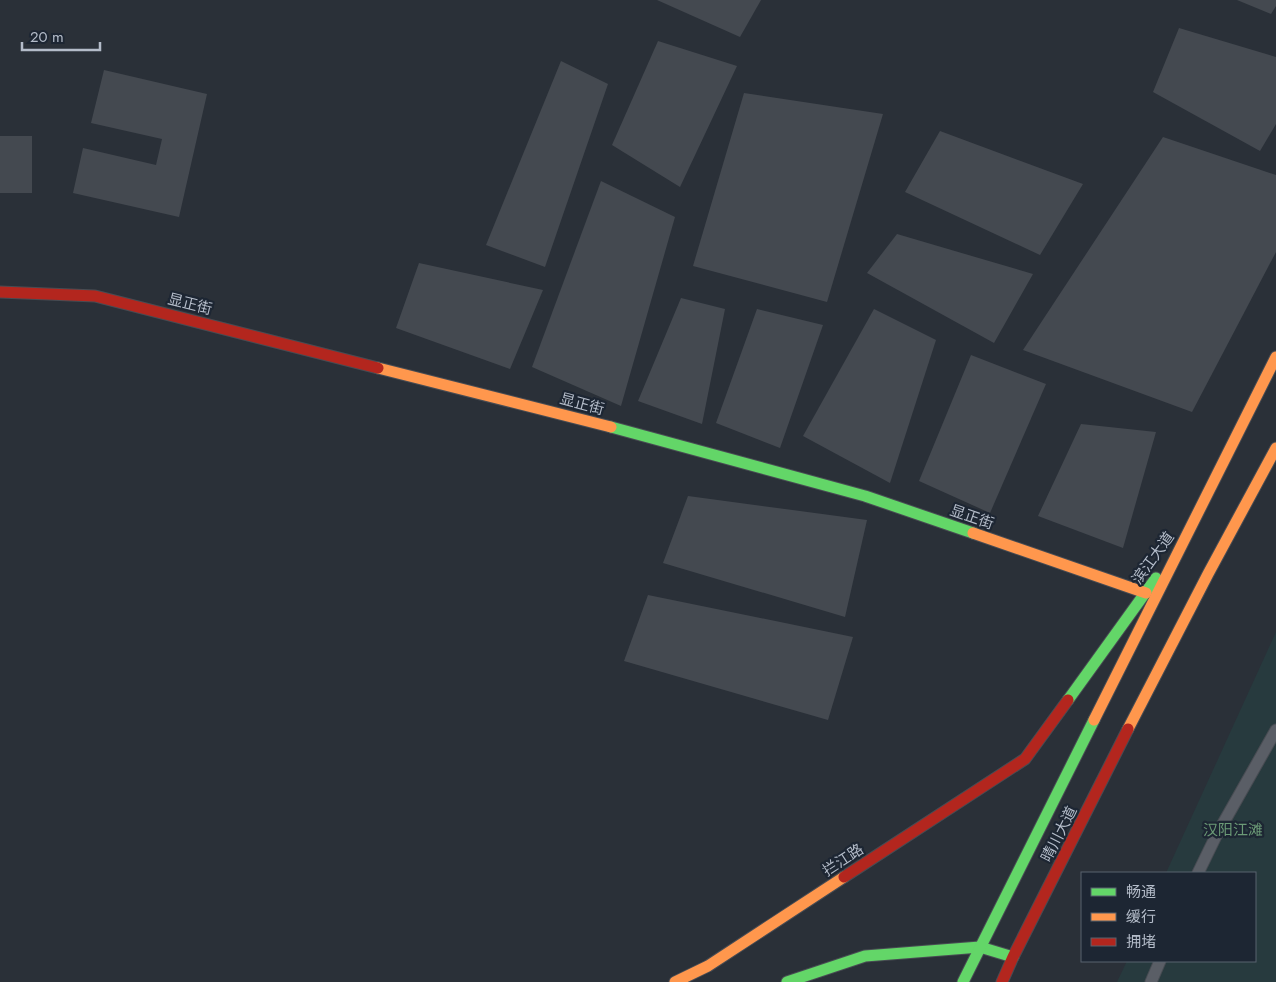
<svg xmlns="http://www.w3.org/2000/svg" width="1276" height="982" font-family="Jost,'Noto Sans SC',sans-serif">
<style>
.green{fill:#273a3e}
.building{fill:#444950}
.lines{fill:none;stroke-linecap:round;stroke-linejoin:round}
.lane-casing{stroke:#484c53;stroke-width:13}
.fast-casing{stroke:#484c53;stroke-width:13}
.slow-casing{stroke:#484c53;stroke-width:13}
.jam-casing{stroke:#484c53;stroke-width:13}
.lane{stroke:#5a5e66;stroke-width:11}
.fast{stroke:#63d668;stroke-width:11}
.slow{stroke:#ff974d;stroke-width:11}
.jam{stroke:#b3261e;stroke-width:11}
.labels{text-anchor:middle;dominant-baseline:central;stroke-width:4.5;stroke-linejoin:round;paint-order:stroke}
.street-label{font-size:15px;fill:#b4bcc9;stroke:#1d2633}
.park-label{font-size:15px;fill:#6b9a76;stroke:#1d2633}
</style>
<rect width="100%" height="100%" fill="#2a3038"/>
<polygon class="green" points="1276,632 1276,982 1117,982 1127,961 1255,961 1255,873 1166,873"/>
<g class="building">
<polygon points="657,0 761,0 740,37"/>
<polygon points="1237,0 1276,0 1276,6 1271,14"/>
<polygon points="1179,28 1276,57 1276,124 1260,151 1153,92"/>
<polygon points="658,41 737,66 680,187 612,145"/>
<polygon points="561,61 608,84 545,267 486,245"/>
<polygon points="104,70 207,94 179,217 73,193 83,148 156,165 162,139 91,123"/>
<polygon points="744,93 883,114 827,302 693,266"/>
<polygon points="940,131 1083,184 1040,255 905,192"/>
<rect x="0" y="136" width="32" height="57"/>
<polygon points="1163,137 1276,175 1276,252 1192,412 1023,350"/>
<polygon points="601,181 675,217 621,406 532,367"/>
<polygon points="897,234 1033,274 994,343 867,273"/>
<polygon points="419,263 543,290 510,369 396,328"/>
<polygon points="681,298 725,309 702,424 638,401"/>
<polygon points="757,309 823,325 780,448 716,423"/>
<polygon points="874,309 936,340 890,483 803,436"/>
<polygon points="971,355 1046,384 990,513 919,481"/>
<polygon points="1081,424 1156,432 1123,548 1038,516"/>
<polygon points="688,496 867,520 845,617 663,563"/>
<polygon points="648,595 853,637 828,720 624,661"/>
</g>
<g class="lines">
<defs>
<g id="lane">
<polyline points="1198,873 1216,836 1276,730"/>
<polyline points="1151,982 1160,961"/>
</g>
<g id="fast">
<polyline points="611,427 865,496 973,533"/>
<polyline points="1068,700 1156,578"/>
<polyline points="787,982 865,956 980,947 1013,957"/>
<polyline points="963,982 1094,720"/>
</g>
<g id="slow">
<polyline points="378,368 611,427"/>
<polyline points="973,533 1146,593"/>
<polyline points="1094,720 1276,357"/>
<polyline points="1128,729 1208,574 1276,448"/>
<polyline points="675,982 708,966 844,877"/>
</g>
<g id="jam">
<polyline points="0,292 95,296 378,368"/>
<polyline points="844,877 1025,759 1068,700"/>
<polyline points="1002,982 1013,957 1128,729"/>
</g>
</defs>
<use href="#lane" class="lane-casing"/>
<use href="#fast" class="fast-casing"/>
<use href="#slow" class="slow-casing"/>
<use href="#jam" class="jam-casing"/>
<use href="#lane" class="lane"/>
<use href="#fast" class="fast"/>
<use href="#slow" class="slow"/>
<use href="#jam" class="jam"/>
</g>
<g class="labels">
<g class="street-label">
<text transform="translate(190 304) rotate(14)">显正街</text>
<text transform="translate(582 404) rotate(15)">显正街</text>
<text transform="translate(972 517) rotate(19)">显正街</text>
<text transform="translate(1153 558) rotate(-54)">滨江大道</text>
<text transform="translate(1059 834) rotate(-63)">晴川大道</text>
<text transform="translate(843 860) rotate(-33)">拦江路</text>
</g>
<g class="park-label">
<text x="1233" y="830">汉阳江滩</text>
</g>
</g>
<rect x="1081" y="872" width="175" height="90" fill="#1d2633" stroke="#59626f"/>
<rect x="1091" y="888" width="25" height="8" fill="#63d668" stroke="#59626f"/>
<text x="1126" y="897" font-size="15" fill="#b4bcc9">畅通</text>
<rect x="1091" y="913" width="25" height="8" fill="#ff974d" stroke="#59626f"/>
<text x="1126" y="922" font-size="15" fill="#b4bcc9">缓行</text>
<rect x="1091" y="938" width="25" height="8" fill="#b3261e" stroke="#59626f"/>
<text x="1126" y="947" font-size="15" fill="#b4bcc9">拥堵</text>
<path d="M22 42v8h78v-8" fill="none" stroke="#b4bcc9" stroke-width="2.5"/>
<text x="30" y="42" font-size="15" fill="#b4bcc9" stroke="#1d2633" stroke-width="4" paint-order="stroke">20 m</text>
</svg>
